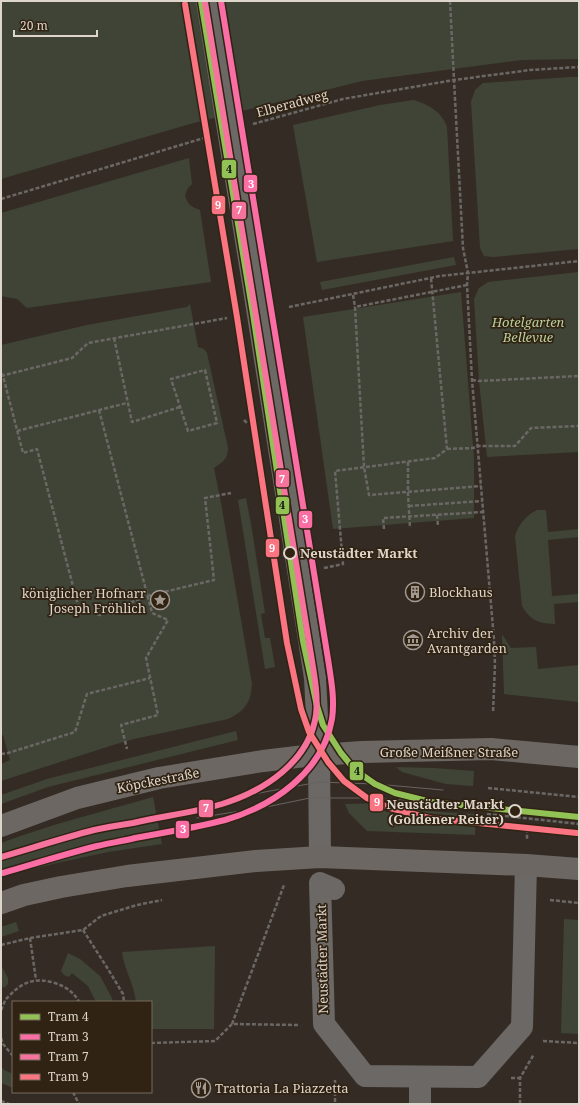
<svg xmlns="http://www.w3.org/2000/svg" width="580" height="1105" font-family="'Noto Serif',serif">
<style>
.green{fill:#3f4436}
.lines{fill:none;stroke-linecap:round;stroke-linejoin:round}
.path{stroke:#6b6764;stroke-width:2.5;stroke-dasharray:4 2;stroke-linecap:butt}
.street{stroke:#6c6865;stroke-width:22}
.primary{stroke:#6d6764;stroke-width:22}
.tram{stroke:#686360;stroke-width:1}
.street-bridge{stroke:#6c6865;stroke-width:22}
.tram-1-casing{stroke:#302313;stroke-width:9}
.tram-2-casing{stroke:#302313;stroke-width:9}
.tram-3-casing{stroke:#302313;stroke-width:9}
.tram-4-casing{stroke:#302313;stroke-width:9}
.tram-1{stroke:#92c255;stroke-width:6}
.tram-2{stroke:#fb6da5;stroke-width:6}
.tram-3{stroke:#f5739c;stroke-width:6}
.tram-4{stroke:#fa7482;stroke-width:6}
.stop-dot{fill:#302313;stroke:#ded5cb;stroke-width:2}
.labels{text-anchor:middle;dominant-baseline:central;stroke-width:3.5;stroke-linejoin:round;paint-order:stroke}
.street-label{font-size:13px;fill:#ded5cb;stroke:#302313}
.park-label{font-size:13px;font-style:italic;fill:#bacf9c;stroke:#302313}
.stop-label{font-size:13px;font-weight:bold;fill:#ded5cb;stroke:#302313;text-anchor:start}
.poi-label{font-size:13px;fill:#ded5cb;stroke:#302313;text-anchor:start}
.line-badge{stroke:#302313;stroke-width:1.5}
.badge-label{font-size:11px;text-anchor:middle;font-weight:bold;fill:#fff}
.pale-badge-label{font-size:11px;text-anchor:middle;font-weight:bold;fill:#111}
</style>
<rect width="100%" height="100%" fill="#342c24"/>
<g class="green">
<polygon points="1,1 579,1 579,59 522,60 362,81 190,124 1,179"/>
<polygon points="571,77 579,77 579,249 493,257 484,256 480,248 471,102 475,90 483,83"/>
<path d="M414,100C429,105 441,111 447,127L453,241L317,262L293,125L380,105Z"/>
<path d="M189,158L192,184L188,188L185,195C187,204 191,207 200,210L211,282L27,308L17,299L1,296V213Z"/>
<polygon points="454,257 456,265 322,290 320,282"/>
<polygon points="579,272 579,452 487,457 479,381 474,299 479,288 488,282"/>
<polygon points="461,292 474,459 474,518 333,529 303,317"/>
<path d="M190,304L198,347L204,349L207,353L228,448C228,460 222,462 214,468L221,503L252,684C251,702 245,711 228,719L134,739L113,745L1,781V764L10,760L3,735L1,736V345L87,325L187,307Z"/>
<polygon points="246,498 251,524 265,613 261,614 265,638 270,638 275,667 265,669 238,500"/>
<path d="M537,510H546L548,532L579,529V537L548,540L552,596L579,594V602L554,604L555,624C538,623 531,621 522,606L515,536C519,523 526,516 537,510Z"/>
<polygon points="502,634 511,648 536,647 538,669 579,665 579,702 504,694"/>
<polygon points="236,731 238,740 48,787 1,804 1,795 47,779"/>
<polygon points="396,767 434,768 474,771 473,786 446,784 402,772"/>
<path d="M153,797L162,844L108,852L57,863L1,877V843C51,824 102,812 153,797Z"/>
<polygon points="393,803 393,807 427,811 476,814 475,835 367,831 349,813 345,804"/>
<polygon points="564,919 579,920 579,1034 561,1033"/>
<polygon points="16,922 19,931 1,937 1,927"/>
<path d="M215,946L214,1029H151V1002H136C134,984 124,969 122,952Z"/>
<polygon points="68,953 80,959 100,976 112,998 113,1002 96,1002 88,986 72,973 69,977 64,975 61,971"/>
<polygon points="1,965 8,978 8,984 4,988 1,985"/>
<polygon points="1,1066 4,1070 13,1074 13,1088 1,1083"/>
</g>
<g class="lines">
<g class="path">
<polyline points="450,1 454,80 463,248 468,273 467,285 472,380 494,640 495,664 493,713"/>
<polyline points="253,124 343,99 454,80 530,70 579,67"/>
<polyline points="1,199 204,138"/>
<polyline points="467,285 355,307 364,467 369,495 481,486"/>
<polyline points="353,295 355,307"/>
<polyline points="289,307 440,276 579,261"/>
<polyline points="114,338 132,422 180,407"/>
<polygon points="205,370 217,423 188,431 171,379"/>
<polyline points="1,373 3,376 23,453 37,449 79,609 100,615 147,596 214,580 205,498 231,493"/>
<polyline points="1,376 72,358 88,343 227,318"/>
<polyline points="472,380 479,381 579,376"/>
<polyline points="99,410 152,613 168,620 146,658 158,715 121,725 127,749"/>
<polyline points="244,420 248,424"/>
<polyline points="17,431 127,403"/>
<polyline points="447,449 473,448 478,446 515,446 531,428 579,426"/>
<polyline points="408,462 408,494 410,528"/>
<polyline points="409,506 482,501"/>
<polyline points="437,515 438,526"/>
<polyline points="384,529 383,518 483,512"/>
<polyline points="324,568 343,564 335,471 435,458 447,449 431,278"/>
<polyline points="1,754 8,753 75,732 87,694 150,678"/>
<polyline points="488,788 579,797"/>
<polyline points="487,814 579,824"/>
<polyline points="486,824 527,828 527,840"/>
<polyline points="550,900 579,903"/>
<polyline points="83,930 108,969 123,994 124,1002"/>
<polyline points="30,938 36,980"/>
<polyline points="1,945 30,938 83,930 101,916 137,905 162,900"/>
<path d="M1,1010C3,1007 4,1002 6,999C8,997 11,994 13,992C26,980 39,978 55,983C66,987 74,992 79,1002"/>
<polyline points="232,1024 284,885"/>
<polyline points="1,1038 3,1044 13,1056"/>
<polyline points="543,1041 579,1043"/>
<polyline points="151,1043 215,1041 232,1024 298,1025"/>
<polyline points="511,1078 520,1078"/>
<polyline points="335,1080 335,1104"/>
<polyline points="73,1092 79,1104"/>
<polyline points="1,1101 9,1104"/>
<polyline points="520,1104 520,1078 534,1054"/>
</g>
<g class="street">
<polyline points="256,302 315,678 319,755 320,857"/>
<polyline points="334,889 320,883 324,1024 365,1076 478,1077 522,1027 526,865"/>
<polyline points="420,1104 420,1077"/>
</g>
<g class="primary">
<polyline points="1,826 77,798 159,778 263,761 305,756 362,752 491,749 579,757"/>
<polyline points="1,903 24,895 61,887 127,876 256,861 320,857 526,865 579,869"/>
</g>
<g class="tram">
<polyline points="198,805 270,791 319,782 375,784 443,790"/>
<polyline points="197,818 271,806 310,798 370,798 431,802"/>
</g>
<polyline class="street-bridge" points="207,1 256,302"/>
<defs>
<polyline id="tram-1" points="201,1 253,314 303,641 317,706 323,725 341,753 355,770 375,784 395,793 431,802 579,817"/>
<path id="tram-2" d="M3,873C34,864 65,854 97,846C110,843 123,841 135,838C165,832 195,828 225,820C273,806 323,772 332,719C335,699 331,679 328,659L221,1"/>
<path id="tram-3" d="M1,857C32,848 63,838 94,830C107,827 120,825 133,823C162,816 193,813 222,804C264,791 309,762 316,715C318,697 315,679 312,661L205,2"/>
<polyline id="tram-4" points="185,4 237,317 287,643 301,709 309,732 328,762 344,781 367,798 390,808 429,818 577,833"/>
</defs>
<use href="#tram-1" class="tram-1-casing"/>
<use href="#tram-2" class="tram-2-casing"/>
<use href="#tram-3" class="tram-3-casing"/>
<use href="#tram-4" class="tram-4-casing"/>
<use href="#tram-1" class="tram-1"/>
<use href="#tram-2" class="tram-2"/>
<use href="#tram-3" class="tram-3"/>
<use href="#tram-4" class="tram-4"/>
</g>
<defs>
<symbol id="building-ring" viewBox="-11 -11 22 22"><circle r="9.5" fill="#302313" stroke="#a29a91" stroke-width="1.5"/><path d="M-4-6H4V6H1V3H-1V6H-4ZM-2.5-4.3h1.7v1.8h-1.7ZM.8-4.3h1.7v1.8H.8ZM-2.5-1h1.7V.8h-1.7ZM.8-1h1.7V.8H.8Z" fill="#a29a91"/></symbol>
<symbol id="sight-ring" viewBox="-11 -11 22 22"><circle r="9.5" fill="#302313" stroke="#a29a91" stroke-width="1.5"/><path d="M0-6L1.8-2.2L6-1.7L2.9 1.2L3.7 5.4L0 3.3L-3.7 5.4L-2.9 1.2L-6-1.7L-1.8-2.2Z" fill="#a29a91"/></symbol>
<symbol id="museum-ring" viewBox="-11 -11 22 22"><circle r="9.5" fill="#302313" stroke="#a29a91" stroke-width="1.5"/><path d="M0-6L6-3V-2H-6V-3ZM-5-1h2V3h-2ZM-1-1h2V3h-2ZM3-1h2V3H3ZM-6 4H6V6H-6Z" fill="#a29a91"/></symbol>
<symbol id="restaurant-ring" viewBox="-11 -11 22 22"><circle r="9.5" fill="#302313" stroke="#a29a91" stroke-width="1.5"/><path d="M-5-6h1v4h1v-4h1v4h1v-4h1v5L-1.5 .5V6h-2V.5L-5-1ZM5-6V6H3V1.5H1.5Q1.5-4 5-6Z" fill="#a29a91"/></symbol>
</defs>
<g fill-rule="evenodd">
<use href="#building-ring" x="404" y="581" width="22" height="22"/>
<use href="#sight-ring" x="149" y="589" width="22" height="22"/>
<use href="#museum-ring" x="402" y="629" width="22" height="22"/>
<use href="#restaurant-ring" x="190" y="1077" width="22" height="22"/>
</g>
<g class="stop-dot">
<circle cx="290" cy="553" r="6"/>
<circle cx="515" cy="811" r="6"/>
</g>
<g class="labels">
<g class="street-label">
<text transform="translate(292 103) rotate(-15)">Elberadweg</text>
<text x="449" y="752">Große Meißner Straße</text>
<text transform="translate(158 780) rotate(-11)">Köpckestraße</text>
<text transform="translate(322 959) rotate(-91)">Neustädter Markt</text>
</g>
<g class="park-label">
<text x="528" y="322">Hotelgarten<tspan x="528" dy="15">Bellevue</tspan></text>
</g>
<g class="stop-label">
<text x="300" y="553">Neustädter Markt</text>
<text x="504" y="804" text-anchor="end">Neustädter Markt<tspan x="504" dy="15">(Goldener Reiter)</tspan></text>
</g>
<g class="poi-label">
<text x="429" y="592">Blockhaus</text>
<text x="146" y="593" text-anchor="end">königlicher Hofnarr<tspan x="146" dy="15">Joseph Fröhlich</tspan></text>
<text x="427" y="633">Archiv der<tspan x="427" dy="15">Avantgarden</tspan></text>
<text x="215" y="1088">Trattoria La Piazzetta</text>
</g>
</g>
<g class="line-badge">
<rect x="221" y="159" width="16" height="20" rx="4" fill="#92c255"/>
<rect x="243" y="174" width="15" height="19" rx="4" fill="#fb6da5"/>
<rect x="211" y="195" width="15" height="20" rx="4" fill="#fa7482"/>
<rect x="231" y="201" width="16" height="19" rx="4" fill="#f5739c"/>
<rect x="275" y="469" width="15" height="19" rx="4" fill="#f5739c"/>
<rect x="275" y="496" width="15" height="19" rx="4" fill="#92c255"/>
<rect x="298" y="510" width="15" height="19" rx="4" fill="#fb6da5"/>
<rect x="265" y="538" width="15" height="20" rx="4" fill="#fa7482"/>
<rect x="349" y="761" width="15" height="20" rx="4" fill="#92c255"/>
<rect x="369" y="793" width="15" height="19" rx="4" fill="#fa7482"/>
<rect x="198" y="799" width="16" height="19" rx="4" fill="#f5739c"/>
<rect x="175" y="820" width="15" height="19" rx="4" fill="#fb6da5"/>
</g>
<g class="badge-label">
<text x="251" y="188">3</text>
<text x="218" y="209">9</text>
<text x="239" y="214">7</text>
<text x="282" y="483">7</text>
<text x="305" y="523">3</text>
<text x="272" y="552">9</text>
<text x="377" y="806">9</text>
<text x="206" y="812">7</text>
<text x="183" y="833">3</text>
</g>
<g class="pale-badge-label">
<text x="229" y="173">4</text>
<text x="282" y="509">4</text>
<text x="357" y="775">4</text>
</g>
<rect width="580" height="1105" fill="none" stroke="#ded5cb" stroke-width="4"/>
<rect x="12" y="1001" width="140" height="92" fill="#302313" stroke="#766a5d"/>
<rect x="20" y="1014" width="20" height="6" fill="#92c255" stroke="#766a5d"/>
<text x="48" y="1021" font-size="12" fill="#ded5cb">Tram 4</text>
<rect x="20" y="1034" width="20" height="6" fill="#fb6da5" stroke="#766a5d"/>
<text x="48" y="1041" font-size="12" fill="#ded5cb">Tram 3</text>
<rect x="20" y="1054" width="20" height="6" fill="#f5739c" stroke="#766a5d"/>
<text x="48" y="1061" font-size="12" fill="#ded5cb">Tram 7</text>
<rect x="20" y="1074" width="20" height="6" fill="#fa7482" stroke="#766a5d"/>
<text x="48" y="1081" font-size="12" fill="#ded5cb">Tram 9</text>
<path d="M14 30v6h83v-6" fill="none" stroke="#ded5cb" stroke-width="2"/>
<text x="20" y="30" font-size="12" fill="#ded5cb" stroke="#302313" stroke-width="3" paint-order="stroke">20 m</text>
</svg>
